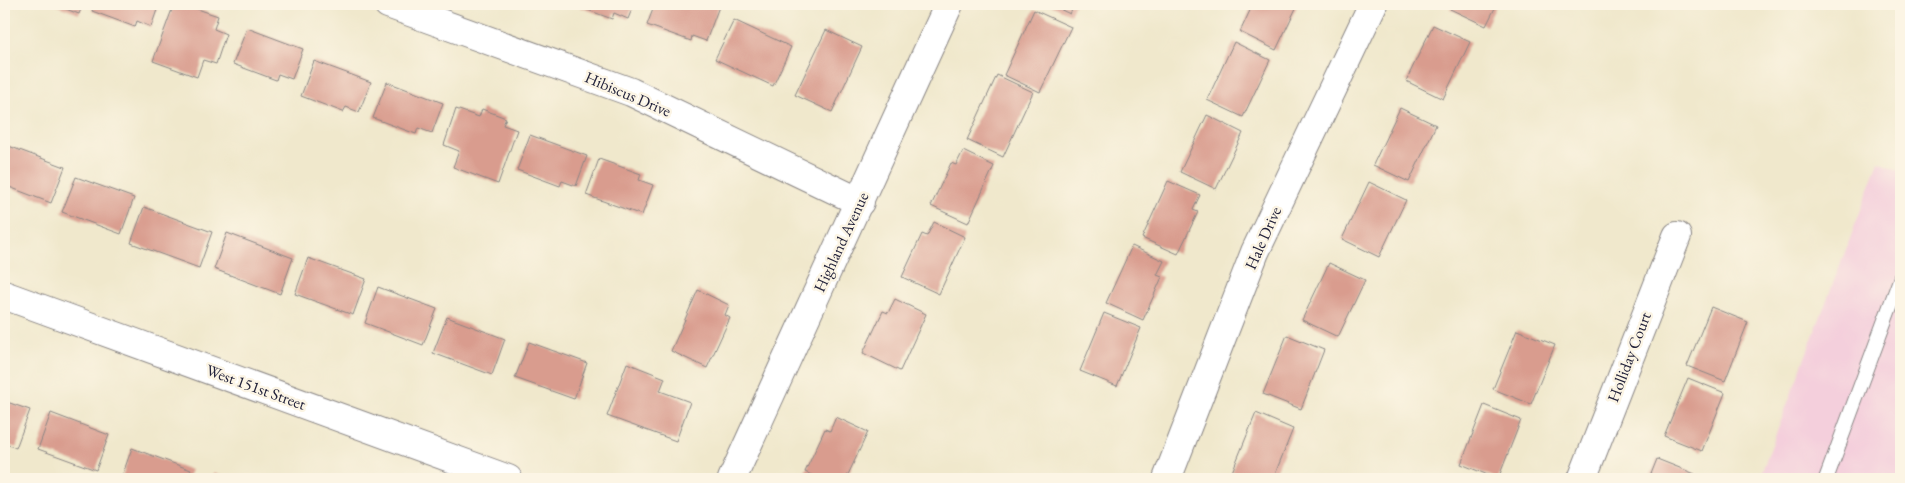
<svg xmlns="http://www.w3.org/2000/svg" width="1905" height="483" font-family="'EB Garamond',serif">
<style>
.built{fill:#f4cfdc}
.building{fill:#d99c8e}
.lines{fill:none;stroke-linecap:round;stroke-linejoin:round}
.lane-casing{stroke:#898584;stroke-width:16}
.street-casing{stroke:#898584;stroke-width:30}
.lane{stroke:#fff;stroke-width:14}
.street{stroke:#fff;stroke-width:28}
.labels{text-anchor:middle;dominant-baseline:central;stroke-width:5;stroke-linejoin:round;paint-order:stroke}
.street-label{font-size:16px;fill:#22223b;stroke:#fcf5e5}
</style>
<rect width="100%" height="100%" fill="#fcf5e5"/>
<filter id="ink" filterUnits="userSpaceOnUse"><feTurbulence type="fractalNoise" baseFrequency=".02" numOctaves="2"/><feDisplacementMap in="SourceGraphic" scale="10" xChannelSelector="R" yChannelSelector="G"/><feConvolveMatrix kernelMatrix="1 2 1 2 8 2 1 2 1" color-interpolation-filters="sRGB"/></filter>
<filter id="wash" filterUnits="userSpaceOnUse"><feTurbulence type="fractalNoise" baseFrequency=".0096" numOctaves="4" result="noise"/><feDisplacementMap in="SourceGraphic" scale="20" xChannelSelector="R" yChannelSelector="G"/><feGaussianBlur stdDeviation="1.12" result="paint"/><feColorMatrix in="noise" values="0 0 0 0 0 0 0 0 0 0 0 0 0 0 0 0 0 1.4 0 .05"/><feComposite in="paint" operator="in"/></filter>
<g filter="url(#wash)">
<rect width="100%" height="100%" fill="#f0e8cc"/>
<polygon class="built" points="1879,162 1901,171 1901,479 1759,479"/>
<g id="blocks">
<g class="building">
<polygon points="53,4 83,4 79,14"/>
<polygon points="95,4 159,4 151,27 137,21 135,27 92,11"/>
<polygon points="174,4 183,4 218,16 214,29 226,34 216,64 203,60 197,77 153,61"/>
<polygon points="572,4 634,4 628,19 614,13 612,19"/>
<polygon points="655,4 720,4 706,41 692,36 691,41 647,25"/>
<polygon points="1049,4 1075,4 1070,14"/>
<polygon points="1253,4 1298,4 1276,50 1240,32"/>
<polygon points="1452,4 1497,4 1486,26 1450,9"/>
<polygon points="1034,10 1071,27 1040,92 1004,75"/>
<polygon points="734,20 791,47 773,86 715,59"/>
<polygon points="1433,25 1470,42 1443,99 1406,81"/>
<polygon points="247,28 303,49 292,79 278,74 276,80 233,64"/>
<polygon points="826,30 862,47 832,112 795,95"/>
<polygon points="1234,42 1270,60 1243,117 1207,100"/>
<polygon points="314,61 371,82 359,112 346,107 343,112 301,96"/>
<polygon points="997,75 1033,92 1003,157 967,140"/>
<polygon points="387,82 443,103 432,133 418,128 416,134 373,118"/>
<polygon points="1400,108 1436,125 1409,182 1373,165"/>
<polygon points="456,109 479,117 482,109 506,118 503,125 517,130 498,184 453,167 459,151 444,145"/>
<polygon points="1207,115 1243,133 1216,189 1180,172"/>
<polygon points="530,135 587,156 576,186 562,181 560,186 517,170"/>
<polygon points="6,145 65,167 51,203 4,185 4,152"/>
<polygon points="963,151 994,166 968,223 931,206 951,163 956,165"/>
<polygon points="599,159 641,174 639,180 653,185 642,215 586,195"/>
<polygon points="76,177 134,198 121,234 62,212"/>
<polygon points="1168,181 1200,195 1193,210 1198,212 1178,254 1142,238"/>
<polygon points="1369,182 1406,200 1379,257 1342,239"/>
<polygon points="144,207 212,232 199,268 131,243"/>
<polygon points="934,222 965,237 939,294 902,277 922,234 927,236"/>
<polygon points="227,233 293,258 280,294 214,269"/>
<polygon points="1132,246 1164,261 1157,275 1162,277 1143,320 1106,303"/>
<polygon points="308,258 366,279 353,315 295,294"/>
<polygon points="1329,263 1365,280 1338,337 1302,320"/>
<polygon points="378,287 437,309 423,345 365,323"/>
<polygon points="698,290 729,305 725,315 730,318 707,368 671,351"/>
<polygon points="895,299 926,314 900,371 863,353 883,311 888,313"/>
<polygon points="1711,307 1748,322 1725,381 1687,366"/>
<polygon points="1104,313 1141,328 1117,386 1080,371"/>
<polygon points="447,317 505,339 492,375 433,353"/>
<polygon points="1517,330 1555,345 1531,404 1493,389"/>
<polygon points="1287,335 1324,350 1301,409 1263,394"/>
<polygon points="529,342 587,363 574,399 515,378"/>
<polygon points="627,363 665,378 660,391 690,402 676,441 607,416"/>
<polygon points="1688,378 1725,393 1702,451 1664,436"/>
<polygon points="4,401 30,410 16,448 4,443"/>
<polygon points="1484,405 1521,420 1498,479 1461,464"/>
<polygon points="51,413 109,435 96,470 38,449"/>
<polygon points="1256,413 1293,429 1273,479 1250,479 1232,472"/>
<polygon points="836,417 868,432 846,479 820,479 805,472 825,429 830,431"/>
<polygon points="132,448 191,470 187,479 121,479"/>
<polygon points="1657,459 1695,474 1693,479 1649,479"/>
<polygon points="214,473 231,479 212,479"/>
</g>
</g>
</g>
<g filter="url(#ink)">
<use href="#blocks" fill-opacity="0" stroke="#898584" stroke-width="1"/>
<g class="lines">
<defs>
<polyline id="lane" points="1826,479 1901,277"/>
<g id="street">
<polyline points="388,4 631,92 860,202"/>
<polyline points="4,295 508,479"/>
<polyline points="732,479 949,4"/>
<polyline points="1167,479 1255,252 1373,4"/>
<polyline points="1582,479 1677,236"/>
</g>
</defs>
<use href="#lane" class="lane-casing"/>
<use href="#street" class="street-casing"/>
<use href="#lane" class="lane"/>
<use href="#street" class="street"/>
</g>
</g>
<g class="labels">
<g class="street-label">
<text transform="translate(628 94) rotate(23)">Hibiscus Drive</text>
<text transform="translate(1263 238) rotate(-66)">Hale Drive</text>
<text transform="translate(841 242) rotate(-65)">Highland Avenue</text>
<text transform="translate(1629 357) rotate(-69)">Holliday Court</text>
<text transform="translate(256 387) rotate(20)">West 151st Street</text>
</g>
</g>
<rect width="1905" height="483" fill="none" stroke="#fcf5e5" stroke-width="20"/>
</svg>
